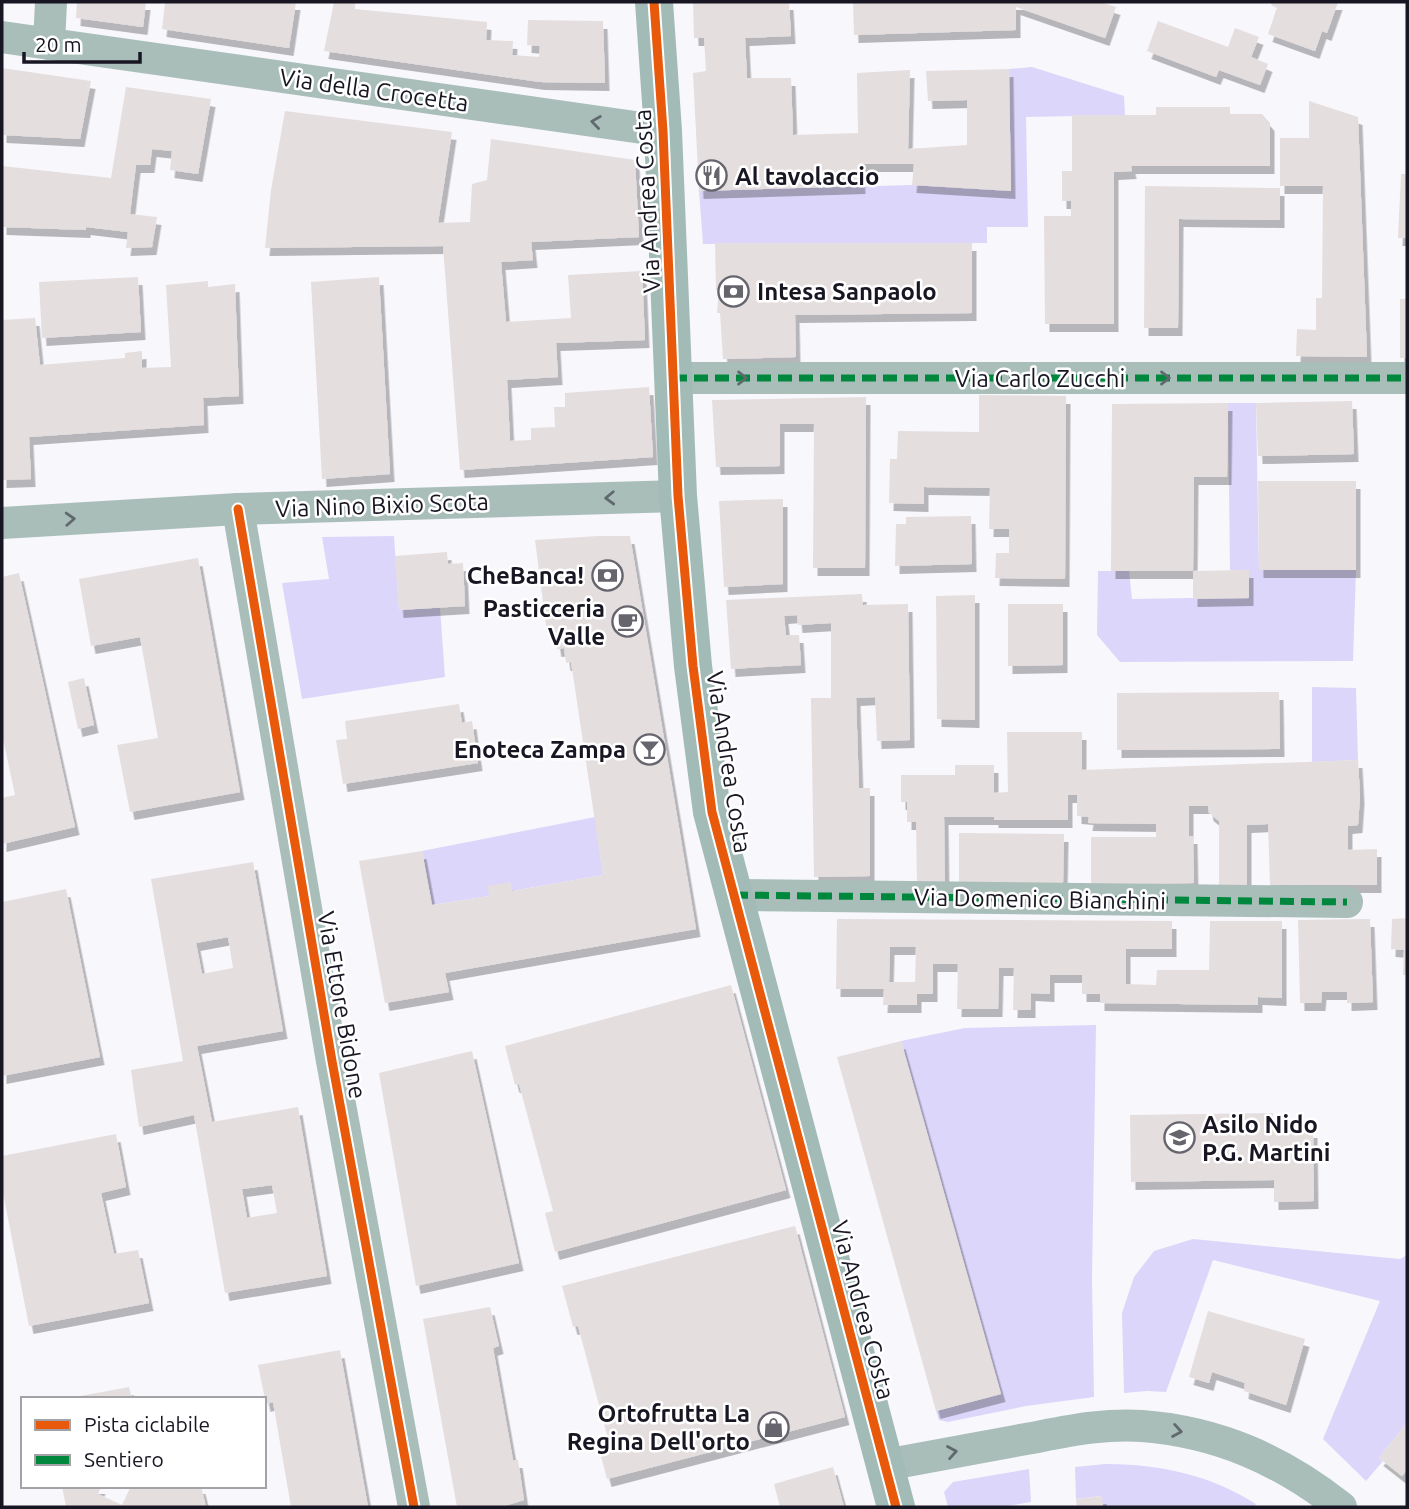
<svg xmlns="http://www.w3.org/2000/svg" width="1409" height="1509" font-family="Ubuntu,sans-serif">
<style>
.green{fill:#dcd6fa}
.building{fill:#e5dede;fill-rule:evenodd;filter:url(#shadow)}
.lines{fill:none;stroke-linecap:round;stroke-linejoin:round}
.minor{stroke:#a9beb9;stroke-width:32}
.secondary{stroke:#a3bbb6;stroke-width:38}
.quiet{stroke:#00873e;stroke-width:7;stroke-dasharray:14 7;stroke-linecap:butt}
.cycleway-casing{stroke:#fff;stroke-width:13}
.cycleway{stroke:#e8590c;stroke-width:9}
.oneway{stroke:#606a6e}
.labels{text-anchor:middle;dominant-baseline:central;stroke-width:5;stroke-linejoin:round;paint-order:stroke}
.street-label{font-size:24px;fill:#181622;stroke:#fff}
.poi-label{font-size:24px;font-weight:bold;fill:#181622;stroke:#fff;text-anchor:end}
</style>
<defs>
<filter id="shadow"><feDropShadow dx="4.5" dy="8" stdDeviation="0" flood-color="#0004"/></filter>
</defs>
<rect width="100%" height="100%" fill="#f8f7fc"/>
<g class="green">
<polygon points="1032,67 1124,96 1125,115 1026,117 1028,227 987,227 987,243 703,244 699,191 912,185 1011,190 1009,69"/>
<polygon points="1228,403 1256,403 1259,569 1356,570 1353,661 1120,662 1097,635 1098,571 1129,571 1132,599 1249,597 1249,571 1230,570"/>
<polygon points="394,536 399,610 440,608 445,677 302,699 282,583 329,579 322,537"/>
<polygon points="1312,687 1356,688 1358,760 1312,762"/>
<polygon points="595,817 603,875 512,891 510,882 489,896 432,905 422,851"/>
<polygon points="1096,1025 1092,1279 1094,1397 1026,1406 948,1422 939,1420 936,1411 1001,1394 901,1041 965,1028"/>
<polygon points="1193,1239 1400,1259 1407,1255 1407,1423 1379,1458 1383,1461 1366,1481 1323,1439 1380,1301 1213,1260 1166,1392 1147,1391 1124,1393 1122,1313 1134,1277 1154,1251"/>
<path d="M1106,1464C1160,1464 1210,1475 1256,1504L1254,1507H1103L1101,1496L1076,1499L1075,1467Z"/>
<polygon points="1029,1469 1031,1502 1002,1507 948,1507 944,1492 953,1482"/>
</g>
<g class="building">
<polygon points="77,2 146,2 143,27 76,18"/>
<polygon points="165,2 296,2 289,48 162,29"/>
<polygon points="334,2 355,3 355,9 487,22 486,40 513,41 512,55 539,57 540,46 527,45 528,20 603,21 605,83 540,82 324,51"/>
<polygon points="693,2 789,2 791,36 745,38 747,78 791,78 793,135 858,133 857,73 910,70 908,149 967,145 967,100 928,101 926,71 1009,69 1011,191 912,185 914,164 860,164 861,186 699,191 693,73 706,71 704,38 694,38"/>
<polygon points="853,2 1100,2 1116,7 1105,38 1016,7 1016,30 854,35"/>
<polygon points="1272,2 1338,2 1327,33 1322,31 1315,51 1268,34 1277,8 1271,5"/>
<polygon points="1158,21 1228,47 1235,28 1259,37 1251,57 1268,64 1260,85 1219,70 1216,77 1147,51"/>
<polygon points="2,68 91,81 80,139 2,135"/>
<polygon points="126,87 211,99 198,174 170,170 172,151 152,149 150,165 136,165 130,214 157,217 152,247 126,248 128,232 86,227 86,230 2,227 2,166 111,178"/>
<polygon points="1309,101 1358,117 1367,357 1296,356 1297,329 1316,330 1316,298 1322,298 1323,186 1280,186 1280,138 1309,138"/>
<polygon points="1156,107 1230,107 1230,114 1262,114 1270,123 1270,166 1131,166 1132,171 1114,172 1114,324 1045,324 1044,216 1071,216 1071,201 1062,201 1062,171 1072,171 1072,115 1156,115"/>
<polygon points="285,111 452,132 438,223 470,222 472,184 487,180 491,139 635,160 639,237 531,242 533,260 501,262 506,322 571,318 568,275 642,271 645,340 556,343 558,377 507,380 510,441 531,440 531,428 555,427 554,407 565,407 565,393 649,387 653,457 460,470 443,246 265,248 271,190"/>
<polygon points="1401,174 1407,174 1407,238 1398,238"/>
<polygon points="1145,186 1280,188 1280,220 1179,219 1178,328 1144,328"/>
<polygon points="715,243 972,243 972,313 795,315 796,357 723,359 720,313 717,313 719,290 716,290"/>
<polygon points="138,277 141,332 42,338 39,282"/>
<polygon points="379,277 390,474 322,479 311,282"/>
<polygon points="208,281 208,287 235,284 239,396 203,398 204,425 29,437 31,479 2,480 2,320 35,318 40,365 125,358 125,353 142,351 142,368 171,367 166,285"/>
<rect x="1400" y="299" width="7" height="59"/>
<polygon points="979,395 1066,396 1065,579 995,578 996,553 1009,553 1009,529 989,529 990,488 924,487 924,504 889,503 890,459 897,459 898,431 979,432"/>
<polygon points="866,397 865,568 813,568 814,424 780,424 780,466 716,467 712,400"/>
<polygon points="1352,401 1354,454 1258,456 1256,403"/>
<polygon points="1228,403 1227,477 1194,477 1193,571 1111,571 1112,404"/>
<polygon points="1258,481 1356,481 1356,570 1259,570"/>
<polygon points="783,499 783,584 724,587 719,501"/>
<polygon points="971,516 972,564 895,566 896,524 906,524 906,517"/>
<polygon points="598,536 630,536 696,929 445,973 449,992 385,1003 359,861 422,851 432,905 489,896 488,886 510,882 512,891 603,875 571,662 566,663 564,648 557,649 554,632 547,633 535,540"/>
<polygon points="447,552 448,564 463,563 465,606 399,610 395,556"/>
<polygon points="198,558 240,792 130,812 117,745 158,738 140,637 91,646 79,579"/>
<polygon points="1249,570 1249,598 1193,599 1193,571"/>
<polygon points="19,573 75,827 2,844 2,798 15,795 2,734 2,577"/>
<polygon points="862,594 863,605 908,604 910,740 877,741 875,697 856,698 859,788 870,788 870,876 814,877 811,698 831,698 831,623 798,625 797,615 784,616 786,635 799,635 801,665 731,669 726,600"/>
<polygon points="975,595 975,720 937,719 936,596"/>
<polygon points="1008,604 1063,604 1063,665 1008,666"/>
<polygon points="84,678 94,725 78,729 68,682"/>
<polygon points="1279,692 1280,749 1117,750 1117,693"/>
<polygon points="459,704 462,723 472,721 478,763 343,784 336,740 347,739 345,721"/>
<polygon points="1007,732 1082,732 1082,770 1358,760 1360,796 1358,825 1348,826 1348,850 1377,849 1377,885 1270,885 1268,824 1247,825 1247,887 1219,887 1219,821 1209,813 1208,806 1189,806 1189,836 1193,836 1194,883 1091,884 1091,837 1156,837 1156,824 1088,823 1089,817 1077,816 1077,795 1068,795 1068,820 994,820 994,817 944,817 945,887 917,887 916,822 907,822 907,802 901,802 901,775 955,775 955,765 994,765 994,793 1008,792"/>
<polygon points="959,833 1064,834 1063,883 959,882"/>
<path d="M253,862L283,1031L197,1046L212,1122L298,1107L327,1276L225,1293L194,1115L139,1127L131,1070L183,1061L151,879ZM228,937L233,968L202,974L196,943ZM272,1185L277,1213L247,1218L242,1189Z"/>
<polygon points="66,889 100,1057 2,1076 2,902"/>
<polygon points="1407,918 1407,975 1403,975 1404,950 1391,949 1392,919"/>
<path d="M837,919L1172,921V949H1126V984L1156,985L1157,970H1209L1210,921H1282V998L1258,997V1005L1100,1003V994H1082V975H1050V994L1031,993V1010H1013L1014,968H999L998,1009H957L958,964H933V994H917V1005H883L884,989H836ZM890,947H916L915,982H889Z"/>
<polygon points="1370,919 1373,1002 1347,1003 1347,992 1322,992 1321,1003 1300,1003 1298,920"/>
<polygon points="731,985 786,1190 555,1252 545,1213 553,1211 519,1084 515,1085 505,1046"/>
<polygon points="901,1041 1001,1394 936,1411 837,1057"/>
<polygon points="472,1051 519,1263 416,1286 379,1073"/>
<polygon points="1273,1113 1273,1130 1313,1130 1314,1201 1274,1202 1274,1180 1131,1182 1130,1115"/>
<polygon points="116,1134 126,1187 101,1193 114,1254 138,1250 149,1303 29,1326 2,1188 2,1156"/>
<polygon points="795,1226 845,1417 607,1479 596,1437 607,1435 578,1326 573,1327 562,1286"/>
<polygon points="490,1307 499,1346 493,1348 513,1460 518,1460 524,1500 501,1507 457,1507 423,1319"/>
<polygon points="1208,1311 1305,1339 1286,1405 1244,1391 1245,1383 1212,1372 1209,1383 1189,1377"/>
<polygon points="340,1350 368,1507 291,1507 273,1402 266,1404 258,1365"/>
<polygon points="129,1387 132,1399 75,1399 75,1397"/>
<polygon points="1407,1423 1407,1470 1402,1476 1379,1458"/>
<polygon points="833,1467 844,1507 780,1507 774,1484"/>
<polygon points="62,1486 101,1486 98,1494 122,1505 131,1486 201,1486 206,1507 66,1507"/>
<polygon points="1102,1496 1103,1507 1077,1507 1076,1499"/>
</g>
<g class="lines">
<g class="minor">
<polyline points="2,37 663,131"/>
<polyline points="49,44 51,2"/>
<polyline points="673,378 1407,378"/>
<polyline points="238,509 332,1061 414,1507"/>
<polyline points="2,523 238,509 678,496"/>
<polyline points="734,895 1347,902"/>
<path d="M885,1465C932,1456 979,1448 1026,1439C1064,1432 1103,1423 1142,1426C1219,1432 1281,1460 1341,1507"/>
</g>
<polyline class="secondary" points="654,2 663,131 678,496 693,666 712,812 896,1507"/>
<g class="quiet">
<polyline points="673,378 1407,378"/>
<polyline points="734,895 1347,902"/>
</g>
<defs>
<g id="cycleway">
<polyline points="654,2 663,131 678,496 693,666 712,812 896,1507"/>
<polyline points="238,509 332,1061 414,1507"/>
</g>
</defs>
<use href="#cycleway" class="cycleway-casing"/>
<use href="#cycleway" class="cycleway"/>
</g>
<defs><path id="oneway-chevron" d="M-2-3.5L2.5 0L-2 3.5" fill="none" stroke-width="1.6" stroke-linecap="round" stroke-linejoin="round" transform="scale(1.75)"/></defs>
<g class="oneway">
<use href="#oneway-chevron" transform="translate(596 122) rotate(-172)"/>
<use href="#oneway-chevron" transform="translate(742 378)"/>
<use href="#oneway-chevron" transform="translate(1165 378)"/>
<use href="#oneway-chevron" transform="translate(610 498) rotate(178)"/>
<use href="#oneway-chevron" transform="translate(70 519) rotate(-3)"/>
<use href="#oneway-chevron" transform="translate(1177 1431) rotate(10)"/>
<use href="#oneway-chevron" transform="translate(952 1452) rotate(-10)"/>
</g>
<defs>
<symbol id="restaurant-ring" viewBox="-11 -11 22 22"><circle r="9.5" fill="#fff" stroke="#66656e" stroke-width="1.5"/><path d="M-5-6h1v4h1v-4h1v4h1v-4h1v5L-1.5 .5V6h-2V.5L-5-1ZM5-6V6H3V1.5H1.5Q1.5-4 5-6Z" fill="#66656e"/></symbol>
<symbol id="bank-ring" viewBox="-11 -11 22 22"><circle r="9.5" fill="#fff" stroke="#66656e" stroke-width="1.5"/><path d="M-6-4H6V4H-6ZM0-2.3a2.3 2.3 0 1 0 0 4.6a2.3 2.3 0 1 0 0-4.6Z" fill="#66656e"/></symbol>
<symbol id="cafe-ring" viewBox="-11 -11 22 22"><circle r="9.5" fill="#fff" stroke="#66656e" stroke-width="1.5"/><path d="M-5.5-4.5H6V0H3Q3 3.5 0 3.5H-2.5Q-5.5 3.5-5.5 0ZM3-3.2v2h1.7v-2ZM-6 4.5H4V6H-6Z" fill="#66656e"/></symbol>
<symbol id="bar-ring" viewBox="-11 -11 22 22"><circle r="9.5" fill="#fff" stroke="#66656e" stroke-width="1.5"/><path d="M-6-5H6L.8 .8V4.5H3.5V6h-7V4.5H-.8V.8Z" fill="#66656e"/></symbol>
<symbol id="school-ring" viewBox="-11 -11 22 22"><circle r="9.5" fill="#fff" stroke="#66656e" stroke-width="1.5"/><path d="M0-5L7-2L0 1L-7-2ZM-4 1L0 2.5L4 1V4Q0 6-4 4Z" fill="#66656e"/></symbol>
<symbol id="shop-ring" viewBox="-11 -11 22 22"><circle r="9.5" fill="#fff" stroke="#66656e" stroke-width="1.5"/><path d="M-5-2.5h2.3a2.7 3.5 0 0 1 5.4 0H5L5.5 6h-11ZM-1.5-2.5h3a1.5 2.3 0 0 0-3 0Z" fill="#66656e"/></symbol>
</defs>
<g fill-rule="evenodd">
<use href="#restaurant-ring" x="694" y="158" width="35" height="35"/>
<use href="#bank-ring" x="716" y="274" width="35" height="35"/>
<use href="#bank-ring" x="590" y="558" width="35" height="35"/>
<use href="#cafe-ring" x="610" y="604" width="35" height="35"/>
<use href="#bar-ring" x="632" y="732" width="35" height="35"/>
<use href="#school-ring" x="1162" y="1120" width="35" height="35"/>
<use href="#shop-ring" x="756" y="1410" width="35" height="35"/>
</g>
<g class="labels">
<g class="street-label">
<text transform="translate(374 90) rotate(8)">Via della Crocetta</text>
<text transform="translate(647 201) rotate(-93)">Via Andrea Costa</text>
<text x="1040" y="378">Via Carlo Zucchi</text>
<text transform="translate(382 505) rotate(-2)">Via Nino Bixio Scota</text>
<text transform="translate(729 762) rotate(81)">Via Andrea Costa</text>
<text transform="translate(1040 899) rotate(1)">Via Domenico Bianchini</text>
<text transform="translate(342 1005) rotate(80)">Via Ettore Bidone</text>
<text transform="translate(863 1310) rotate(75)">Via Andrea Costa</text>
</g>
<g class="poi-label">
<text x="735" y="176" text-anchor="start">Al tavolaccio</text>
<text x="757" y="291" text-anchor="start">Intesa Sanpaolo</text>
<text x="584" y="575">CheBanca!</text>
<text x="605" y="608">Pasticceria<tspan x="605" dy="28">Valle</tspan></text>
<text x="626" y="749">Enoteca Zampa</text>
<text x="1202" y="1124" text-anchor="start">Asilo Nido<tspan x="1202" dy="28">P.G. Martini</tspan></text>
<text x="750" y="1413">Ortofrutta La<tspan x="750" dy="28">Regina Dell'orto</tspan></text>
</g>
</g>
<rect width="1409" height="1509" fill="none" stroke="#181622" stroke-width="7"/>
<rect x="21" y="1397" width="245" height="91" fill="#ffffff" stroke="#a3a2a7" stroke-width="2"/>
<rect x="35" y="1420" width="35" height="10" fill="#e8590c" stroke="#a3a2a7" stroke-width="2"/>
<text x="84" y="1432" font-size="21" fill="#181622">Pista ciclabile</text>
<rect x="35" y="1455" width="35" height="10" fill="#00873e" stroke="#a3a2a7" stroke-width="2"/>
<text x="84" y="1467" font-size="21" fill="#181622">Sentiero</text>
<path d="M24 52v10h116v-10" fill="none" stroke="#181622" stroke-width="3.5"/>
<text x="35" y="52" font-size="21" fill="#181622" stroke="#ffffff" stroke-width="5" paint-order="stroke">20 m</text>
</svg>
